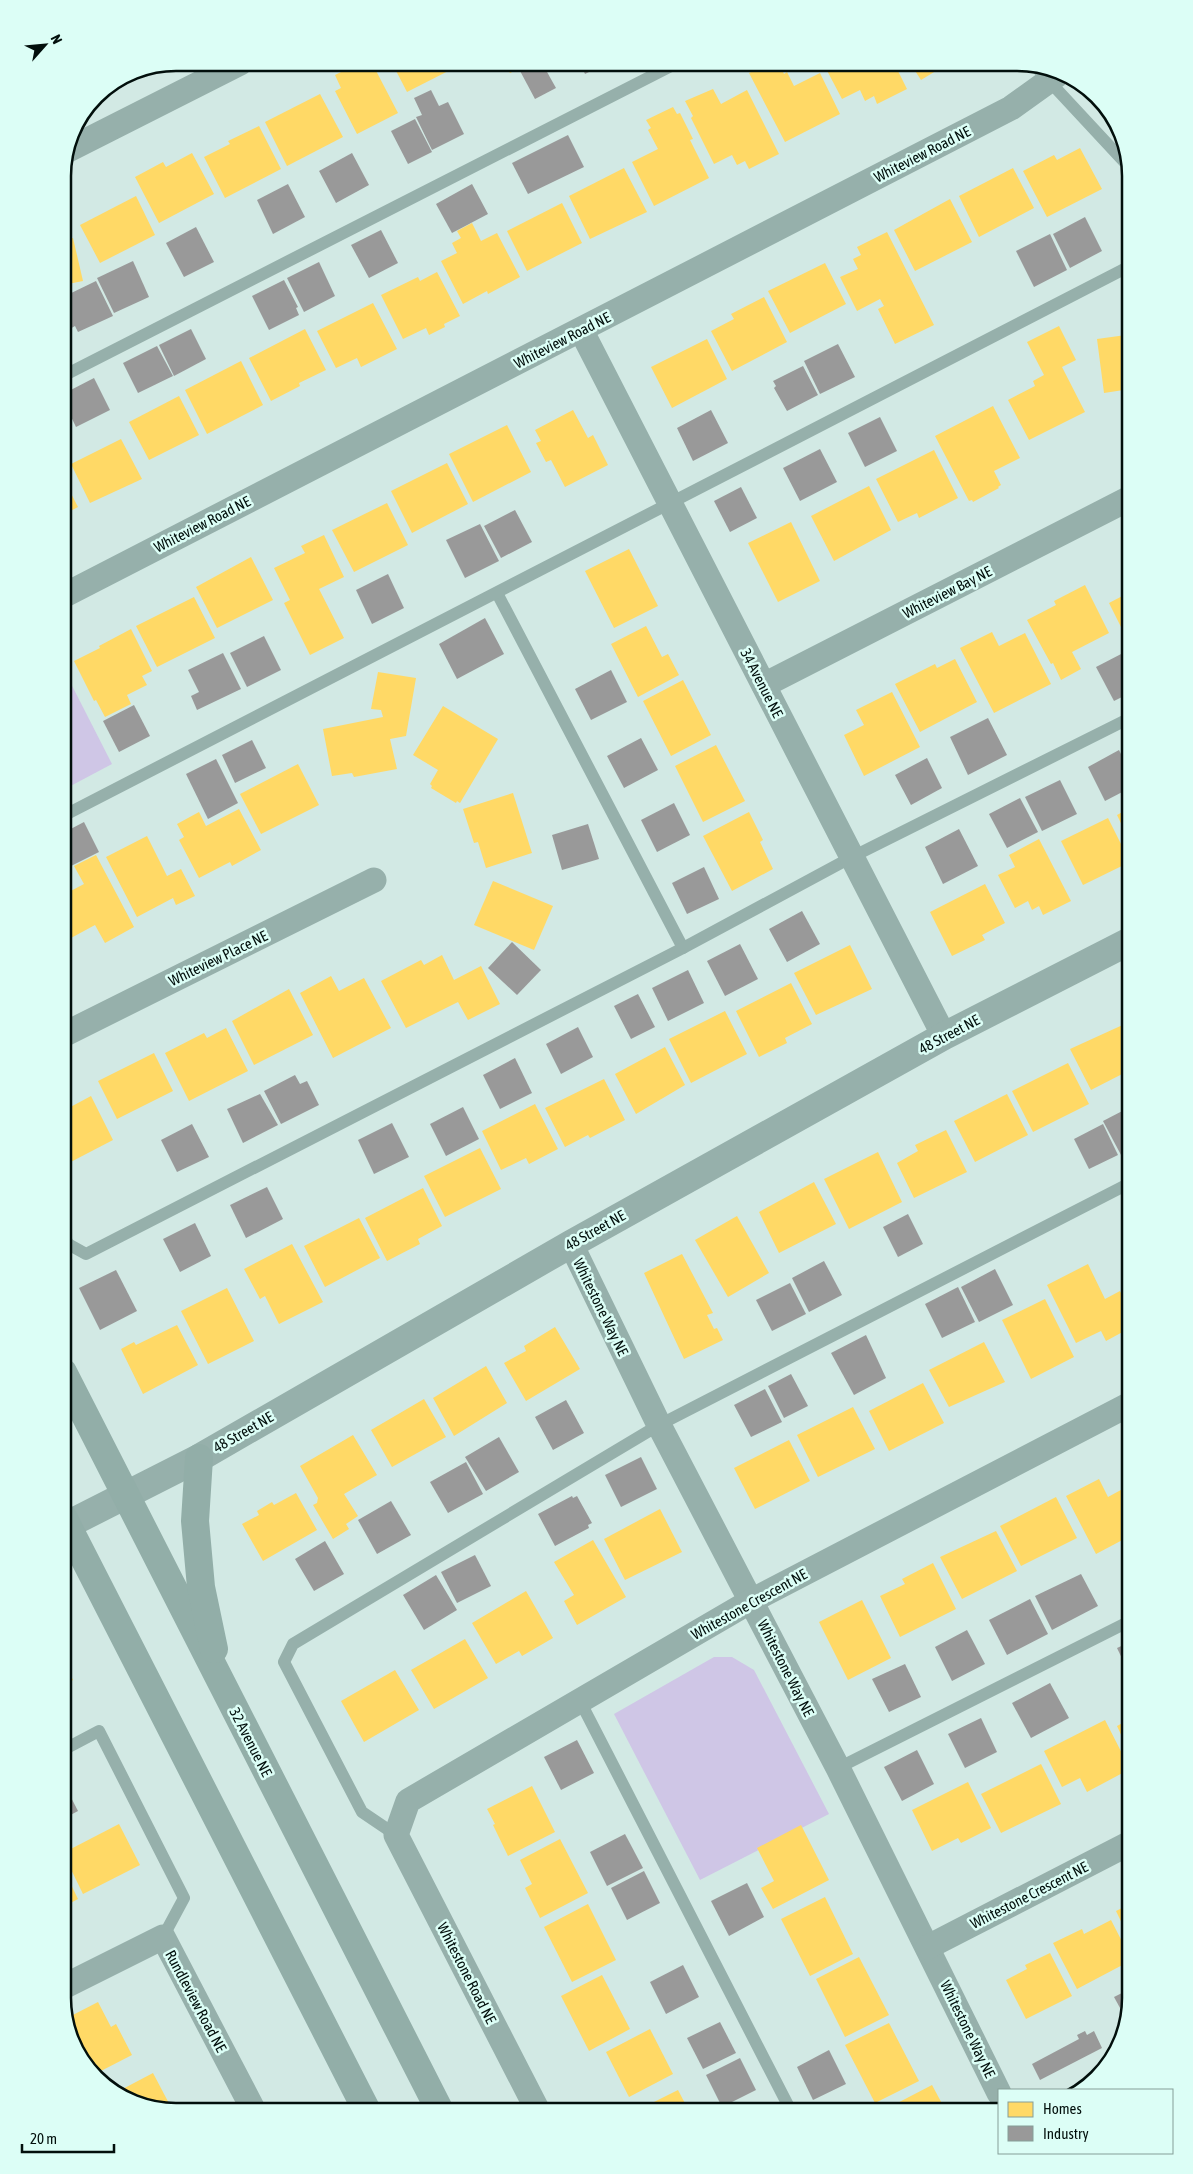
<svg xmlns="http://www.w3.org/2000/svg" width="1193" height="2174" font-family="'Asap Condensed',sans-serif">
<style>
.green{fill:#cfc6e6}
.homes{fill:#ffd966}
.industry{fill:#999}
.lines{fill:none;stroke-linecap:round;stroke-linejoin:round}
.service{stroke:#96b0ab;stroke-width:12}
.minor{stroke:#96b0ab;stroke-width:25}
.tertiary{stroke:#96b0ab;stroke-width:28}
.secondary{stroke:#92aea8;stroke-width:28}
.labels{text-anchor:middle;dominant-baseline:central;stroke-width:5;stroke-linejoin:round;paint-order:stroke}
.street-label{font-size:15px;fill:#020f0c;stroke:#dcfef6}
.rim{fill:none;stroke:#020f0c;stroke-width:2.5}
</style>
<rect width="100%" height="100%" fill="#d2e9e4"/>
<g class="green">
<polygon points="63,668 112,764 63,790"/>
<polygon points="714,1657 732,1657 754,1670 829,1814 700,1880 614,1714"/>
</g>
<g class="homes">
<polygon points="359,63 372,63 398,113 357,134 335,91 341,88 335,75"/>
<polygon points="392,63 461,63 462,64 407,92"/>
<polygon points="472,63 495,63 477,72"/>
<polygon points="504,63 531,63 510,73"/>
<polygon points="769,63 779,63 784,74 787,72 794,86 820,73 840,114 785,142 749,73"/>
<polygon points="823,63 894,63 907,89 877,104 874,96 865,101 860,90 842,99"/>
<polygon points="910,63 949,63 921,80"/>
<polygon points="713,89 721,104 747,90 779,154 749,169 745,161 737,165 732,155 714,164 691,118 693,116 685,101"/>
<polygon points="320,94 343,137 287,166 265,122"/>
<polygon points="673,107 677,114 680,113 693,139 690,140 709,178 654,206 632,162 658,149 648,130 651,128 646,120"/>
<polygon points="259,126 281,169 225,198 204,157 230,144 228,141"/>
<polygon points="1080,148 1102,189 1047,217 1023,171 1054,155 1057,160"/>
<polygon points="192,153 214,194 159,223 135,177 163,162 166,167"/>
<polygon points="624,168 647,212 590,239 569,196"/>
<polygon points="1013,168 1034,208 979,237 959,196"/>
<polygon points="136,196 155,235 100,263 80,225"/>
<polygon points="950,199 972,242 915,271 894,230"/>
<polygon points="562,203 582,243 527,271 507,231"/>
<polygon points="472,223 481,241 497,233 520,277 488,294 487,291 463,304 441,261 457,253 452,243 461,238 457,231"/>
<polygon points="887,232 934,325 895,344 878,309 884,306 880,299 857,311 840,277 858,269 853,259 861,255 857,247"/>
<polygon points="73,238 83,281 63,285 63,240"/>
<polygon points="825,263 846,304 790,333 768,291"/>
<polygon points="437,272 460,316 444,324 445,327 429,335 426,328 403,339 381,295 418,277 420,281"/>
<polygon points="764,297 787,342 732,371 711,331 734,319 731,314"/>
<polygon points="373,303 397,349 361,367 357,358 336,368 317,331"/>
<polygon points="1059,326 1076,360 1062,367 1085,412 1029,440 1008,400 1035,386 1033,381 1044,375 1027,342"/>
<polygon points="305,329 326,370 299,383 300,386 271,401 249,358"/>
<polygon points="1126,335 1127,343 1130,343 1130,389 1104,393 1097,339"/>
<polygon points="707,339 727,379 672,408 651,367"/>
<polygon points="241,361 263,405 207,434 185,390"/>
<polygon points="179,396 199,435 149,460 129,422"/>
<polygon points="993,406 1020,458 994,471 1001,485 998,487 999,488 973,502 972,500 969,501 935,436"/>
<polygon points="573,410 588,438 593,435 608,465 565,487 551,460 546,462 536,443 541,441 535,430"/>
<polygon points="507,425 531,472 473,502 449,454"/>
<polygon points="121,439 142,479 90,503 71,464"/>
<polygon points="934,450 958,498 919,518 917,513 898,522 876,479"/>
<polygon points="447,463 468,504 412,533 391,491"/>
<polygon points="63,478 78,507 63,515"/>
<polygon points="869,486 891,530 834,561 811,516"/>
<polygon points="387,503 408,545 354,572 332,530"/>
<polygon points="791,522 820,581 778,602 748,543"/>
<polygon points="324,535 344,577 319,589 344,638 310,655 284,603 290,600 274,568 305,553 301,546"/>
<polygon points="629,549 658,606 614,628 585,571"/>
<polygon points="251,557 273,600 217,628 196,587"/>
<polygon points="1085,585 1109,633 1072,652 1081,669 1061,680 1053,663 1051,664 1027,620 1056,605 1054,601"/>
<polygon points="1130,592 1130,645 1109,603"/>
<polygon points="194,597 215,638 157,667 136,626"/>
<polygon points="646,626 662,657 668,654 679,675 638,697 611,644"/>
<polygon points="131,629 152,671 142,676 147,685 127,695 131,704 105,717 96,700 94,701 74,661 100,648 99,646"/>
<polygon points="992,632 999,646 1025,633 1051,684 994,713 960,648"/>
<polygon points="955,659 977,702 920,732 895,684 935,664 937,668"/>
<polygon points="378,672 416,678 406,736 390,739 397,769 354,777 352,773 332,776 323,729 383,717 381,710 371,709"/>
<polygon points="683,680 711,735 671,756 643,701"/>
<polygon points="892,692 920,747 864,776 844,735 864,725 856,710"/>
<polygon points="443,706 498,739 460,803 457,801 456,803 431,788 432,786 430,784 438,770 413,755"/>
<polygon points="716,745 745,801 703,822 675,766"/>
<polygon points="298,764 319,805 261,834 240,794"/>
<polygon points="513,793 532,853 486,868 478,842 474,843 463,809"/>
<polygon points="1130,808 1130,842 1117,815"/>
<polygon points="239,809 261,850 232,866 230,862 199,878 179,840 184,837 177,824 199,812 206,826"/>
<polygon points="749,812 763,840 760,842 773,869 732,891 703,836"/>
<polygon points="1108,818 1130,862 1083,885 1061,841"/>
<polygon points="147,836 167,876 181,869 195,896 176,905 173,898 137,917 106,857"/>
<polygon points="1039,839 1071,901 1043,915 1039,906 1032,910 1028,901 1015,908 998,875 1015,867 1009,855"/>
<polygon points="96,855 134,927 105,943 95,925 71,938 63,923 63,895 84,884 74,866"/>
<polygon points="493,881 553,906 534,950 474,925"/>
<polygon points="985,884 1005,923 982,935 985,940 952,956 930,912"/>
<polygon points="63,944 68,954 63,957"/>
<polygon points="850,945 872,989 816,1015 794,973"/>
<polygon points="442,955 454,980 481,966 500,1004 468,1020 458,1002 406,1028 381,981 421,960 424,965"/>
<polygon points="331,976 339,991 364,978 391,1028 333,1058 300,993"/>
<polygon points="791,983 812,1024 785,1038 787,1043 759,1057 736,1011"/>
<polygon points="289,989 313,1035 254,1065 232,1021"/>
<polygon points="725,1011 747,1054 691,1083 669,1039"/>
<polygon points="1127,1023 1130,1031 1130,1070 1091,1090 1070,1049"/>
<polygon points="226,1028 248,1071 189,1101 165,1053 204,1033 207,1038"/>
<polygon points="665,1047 685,1085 636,1114 615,1074"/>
<polygon points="154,1053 173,1091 117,1119 98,1081"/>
<polygon points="1068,1063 1089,1104 1033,1132 1012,1091"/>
<polygon points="604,1079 625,1120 590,1138 588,1135 565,1147 545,1108"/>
<polygon points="1007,1094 1028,1135 975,1162 954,1121"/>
<polygon points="91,1096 113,1140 63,1166 63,1111"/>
<polygon points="535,1104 558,1149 529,1164 526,1158 501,1170 482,1131"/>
<polygon points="946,1130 967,1172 914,1198 897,1163 918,1151 915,1145"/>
<polygon points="480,1148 501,1189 445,1217 424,1176"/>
<polygon points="878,1152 902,1202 849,1229 824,1179"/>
<polygon points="814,1182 836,1224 779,1253 759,1212"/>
<polygon points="423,1188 442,1226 418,1239 420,1244 387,1261 365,1218"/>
<polygon points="737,1216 769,1273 728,1297 695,1240"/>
<polygon points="359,1218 380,1258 325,1287 304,1246"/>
<polygon points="292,1244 323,1302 279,1324 265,1296 260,1299 244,1269"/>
<polygon points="682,1254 713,1313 707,1315 714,1329 717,1328 723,1340 684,1359 644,1273"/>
<polygon points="1130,1260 1130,1289 1124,1276 1127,1275 1121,1264"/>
<polygon points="1088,1264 1105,1299 1120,1291 1130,1312 1130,1328 1106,1341 1101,1331 1076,1343 1047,1285"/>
<polygon points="227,1288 254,1341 208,1364 181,1311"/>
<polygon points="1045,1299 1074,1357 1031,1379 1002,1320"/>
<polygon points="177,1325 198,1365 143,1394 121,1349 134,1342 136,1345"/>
<polygon points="555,1327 580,1369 526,1401 504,1363 526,1351 524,1346"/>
<polygon points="984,1342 1005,1382 949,1407 929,1370"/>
<polygon points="486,1366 507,1403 454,1436 433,1398"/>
<polygon points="923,1383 944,1423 889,1451 869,1411"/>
<polygon points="424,1399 446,1437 392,1467 371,1430"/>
<polygon points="853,1407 875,1449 818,1477 797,1435"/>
<polygon points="353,1435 377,1475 344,1494 358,1516 346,1524 349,1529 333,1539 313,1505 317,1503 318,1498 300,1466"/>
<polygon points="789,1440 810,1481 755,1509 734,1468"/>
<polygon points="1099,1479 1108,1497 1130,1485 1130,1536 1096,1554 1066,1496"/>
<polygon points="296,1493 317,1530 263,1561 242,1524 259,1515 257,1511 272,1502 274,1505"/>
<polygon points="1056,1497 1077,1538 1021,1566 1000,1526"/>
<polygon points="660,1509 682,1552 625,1580 604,1539"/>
<polygon points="996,1531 1017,1571 962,1599 940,1557"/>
<polygon points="593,1540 626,1597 577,1625 564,1601 574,1595 554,1562"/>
<polygon points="933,1563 956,1609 900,1637 880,1596 905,1584 902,1579"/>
<polygon points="526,1591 553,1638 522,1656 519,1651 496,1664 472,1623"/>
<polygon points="862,1600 891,1658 848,1680 819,1622"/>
<polygon points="465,1639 488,1678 434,1709 411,1670"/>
<polygon points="63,1661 73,1680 63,1685"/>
<polygon points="395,1670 419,1710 364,1742 341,1701"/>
<polygon points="1130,1719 1130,1754 1117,1726"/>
<polygon points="1105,1720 1130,1769 1087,1792 1080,1778 1062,1787 1044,1751"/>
<polygon points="1041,1764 1061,1804 1001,1833 981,1794"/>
<polygon points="968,1782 991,1828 961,1843 958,1838 932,1851 912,1810"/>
<polygon points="532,1786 555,1832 508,1856 493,1825 495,1824 487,1809"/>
<polygon points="119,1824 140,1865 83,1894 63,1853"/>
<polygon points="801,1825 829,1880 773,1909 761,1888 774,1881 757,1848"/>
<polygon points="560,1839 588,1893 540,1918 525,1888 532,1884 520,1860"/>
<polygon points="63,1868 78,1899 63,1907"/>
<polygon points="825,1897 853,1954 810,1976 781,1919"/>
<polygon points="588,1904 616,1960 572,1982 544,1927"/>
<polygon points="1130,1904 1130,1940 1116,1911"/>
<polygon points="1111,1920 1130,1957 1130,1961 1077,1989 1053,1943 1082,1929 1084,1934"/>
<polygon points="1050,1953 1072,1996 1026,2019 1006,1980 1027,1969 1025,1965"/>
<polygon points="859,1957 889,2015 845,2037 816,1979"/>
<polygon points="602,1975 630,2029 589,2051 561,1996"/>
<polygon points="98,2002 111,2027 116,2024 132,2055 97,2073 71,2042 67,2018"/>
<polygon points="889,2023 919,2081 875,2103 845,2045"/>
<polygon points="650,2029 673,2074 629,2097 606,2052"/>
<polygon points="153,2073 173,2111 115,2093"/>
<polygon points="932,2085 946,2111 885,2111 884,2110"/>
<polygon points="678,2090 689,2111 636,2111"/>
</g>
<g class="industry">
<polygon points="532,63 542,63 556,88 535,99 519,69"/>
<polygon points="580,63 607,63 585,74"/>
<polygon points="431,90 439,106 448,102 464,134 432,150 416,117 422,115 414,98"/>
<polygon points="415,119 432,152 408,164 391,131"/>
<polygon points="568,135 584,167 528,194 512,163"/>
<polygon points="352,153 369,185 336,203 319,171"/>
<polygon points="288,184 305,217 273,234 257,200"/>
<polygon points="472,184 488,214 452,233 436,204"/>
<polygon points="1085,217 1102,251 1070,268 1053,234"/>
<polygon points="196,227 214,262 184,277 166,243"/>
<polygon points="381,230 398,263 369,278 351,245"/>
<polygon points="1050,234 1067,270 1034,287 1016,251"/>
<polygon points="133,261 149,297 114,313 97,278"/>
<polygon points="319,262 335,296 304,312 287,278"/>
<polygon points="284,280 298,307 296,308 299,315 269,330 252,296"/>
<polygon points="96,281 113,316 78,332 75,326 68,330 63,318 63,312 68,310 63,297"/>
<polygon points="191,329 206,359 174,376 159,345"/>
<polygon points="838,344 855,377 820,394 804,361"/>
<polygon points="157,346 173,376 138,393 123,363"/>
<polygon points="803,366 818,395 787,411 774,388 776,386 773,381"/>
<polygon points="94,378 110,410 76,427 63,400 63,394"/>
<polygon points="711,410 728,443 693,461 677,428"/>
<polygon points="880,417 897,451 865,467 848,433"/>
<polygon points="820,449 837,482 800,501 783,468"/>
<polygon points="741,487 757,518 730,532 714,501"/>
<polygon points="515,510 532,542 501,558 484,526"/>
<polygon points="480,524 499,561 465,578 446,540"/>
<polygon points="388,574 404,608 372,624 356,590"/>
<polygon points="485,618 504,654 457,679 439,644"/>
<polygon points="264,636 281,670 247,687 230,653"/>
<polygon points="1125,652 1130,664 1130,693 1114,701 1096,667"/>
<polygon points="223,653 241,689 197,710 191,696 199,692 188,670"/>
<polygon points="611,670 627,702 591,720 575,689"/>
<polygon points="134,705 150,736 119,752 103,721"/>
<polygon points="988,718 1007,755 968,775 950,737"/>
<polygon points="641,738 658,770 624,788 607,756"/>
<polygon points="252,740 266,768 235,783 222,755"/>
<polygon points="1119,750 1130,772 1130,788 1105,801 1088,767"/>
<polygon points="927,758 942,788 911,805 895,775"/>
<polygon points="216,759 238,803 208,819 186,774"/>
<polygon points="1060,780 1077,814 1042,831 1025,797"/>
<polygon points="1020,798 1038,832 1007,848 989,814"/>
<polygon points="674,803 690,835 657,852 641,820"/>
<polygon points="84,822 99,852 63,870 63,833"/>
<polygon points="588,824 599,859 562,870 552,835"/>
<polygon points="959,829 978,866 943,884 925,847"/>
<polygon points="704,867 719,899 687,914 672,883"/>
<polygon points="802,911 820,944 787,962 769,929"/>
<polygon points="512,942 541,970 517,995 488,968"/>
<polygon points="740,944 758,979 725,996 707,961"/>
<polygon points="688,970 704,1003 668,1021 652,988"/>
<polygon points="638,994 655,1027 631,1039 614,1006"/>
<polygon points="578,1027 593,1057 561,1074 546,1044"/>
<polygon points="515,1058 532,1093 500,1109 483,1075"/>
<polygon points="295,1075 300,1084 307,1081 319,1105 281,1124 264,1091"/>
<polygon points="260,1094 278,1125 243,1143 227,1109"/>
<polygon points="463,1107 479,1139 446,1156 430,1124"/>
<polygon points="1130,1107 1130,1150 1121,1155 1103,1121"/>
<polygon points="392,1123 409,1157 374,1174 358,1140"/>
<polygon points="192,1124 209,1157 177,1172 161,1140"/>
<polygon points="1103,1124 1118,1155 1089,1169 1074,1139"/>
<polygon points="267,1187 283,1219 246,1238 230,1205"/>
<polygon points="908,1214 923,1244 898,1257 883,1227"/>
<polygon points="195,1223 211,1256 180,1272 163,1239"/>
<polygon points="824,1261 842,1295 809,1312 792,1278"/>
<polygon points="995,1269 1013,1305 979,1322 961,1287"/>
<polygon points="116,1270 137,1311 100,1330 79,1288"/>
<polygon points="790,1283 806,1314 772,1331 756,1300"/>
<polygon points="958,1287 975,1322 942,1338 925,1304"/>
<polygon points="866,1335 886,1378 854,1395 831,1353"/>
<polygon points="791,1374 808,1406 784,1418 768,1386"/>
<polygon points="765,1389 782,1422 751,1437 734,1405"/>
<polygon points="566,1400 584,1433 553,1450 535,1417"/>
<polygon points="499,1437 519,1472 486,1491 465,1457"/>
<polygon points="641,1457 657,1489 621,1507 605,1475"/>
<polygon points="466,1462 483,1494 448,1513 430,1482"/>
<polygon points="572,1496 573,1498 577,1496 592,1523 588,1525 589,1528 555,1546 538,1514"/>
<polygon points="391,1501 411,1535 377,1554 358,1520"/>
<polygon points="325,1541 344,1574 314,1591 295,1559"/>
<polygon points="475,1555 491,1586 457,1603 441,1572"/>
<polygon points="1081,1574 1098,1606 1052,1630 1035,1596"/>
<polygon points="436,1575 457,1610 424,1630 403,1595"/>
<polygon points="1030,1599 1048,1634 1007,1655 989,1620"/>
<polygon points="967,1630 985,1664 952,1681 935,1647"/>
<polygon points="1130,1642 1130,1675 1117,1648"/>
<polygon points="905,1664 921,1697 889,1712 872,1679"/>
<polygon points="1050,1683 1069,1718 1031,1738 1012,1703"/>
<polygon points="981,1718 997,1752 965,1768 948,1734"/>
<polygon points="577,1740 594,1773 561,1790 544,1757"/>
<polygon points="917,1750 934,1784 902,1801 884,1767"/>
<polygon points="63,1782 78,1811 63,1819"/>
<polygon points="625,1834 643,1868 607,1886 590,1852"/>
<polygon points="644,1871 660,1903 627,1920 611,1888"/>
<polygon points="747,1883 764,1917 729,1936 711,1901"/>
<polygon points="683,1965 699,1997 666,2014 650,1982"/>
<polygon points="1130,1989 1130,1998 1125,2017 1114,1997"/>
<polygon points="720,2022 736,2053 703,2069 687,2038"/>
<polygon points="1085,2031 1087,2035 1094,2031 1102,2048 1040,2080 1032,2064 1079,2039 1077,2035"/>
<polygon points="829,2050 846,2084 813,2100 797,2067"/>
<polygon points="740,2058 756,2090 722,2107 706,2075"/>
</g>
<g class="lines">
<g class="service">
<polyline points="1037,68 1129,167"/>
<polyline points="63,376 677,63"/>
<polyline points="497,593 683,948"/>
<polyline points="63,816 1130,266"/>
<polyline points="63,1233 68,1244 86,1254 683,948 852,857 1130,718"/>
<polyline points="579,1699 791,2111"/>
<polyline points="63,1750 99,1731 184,1898 163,1937"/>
<polyline points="838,1768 1130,1621"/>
<polyline points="396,1835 362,1812 284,1662 293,1644 659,1425 1130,1183"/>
</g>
<g class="minor">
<polyline points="68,150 240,63"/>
<polyline points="581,330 944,1036"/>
<polyline points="63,596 1011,108 1057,75"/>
<polyline points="764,685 1130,498"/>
<polyline points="63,1035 374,880"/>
<polyline points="571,1244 659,1425 838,1768 999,2093"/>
<polyline points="928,1947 1130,1843"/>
<polyline points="63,1987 163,1937 254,2111"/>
<polyline points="538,2111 396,1835 408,1801 751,1601 1130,1404"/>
</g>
<polyline class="tertiary" points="63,1527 199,1458 571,1244 944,1036 1130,941"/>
<g class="secondary">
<polyline points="63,1372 440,2111"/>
<polyline points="199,1458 195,1521 201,1587 214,1649"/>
<polyline points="63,1517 367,2111"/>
</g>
</g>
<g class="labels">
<g class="street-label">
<text transform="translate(922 154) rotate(-27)">Whiteview Road NE</text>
<text transform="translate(562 340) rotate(-27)">Whiteview Road NE</text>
<text transform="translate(202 524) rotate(-27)">Whiteview Road NE</text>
<text transform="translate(947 592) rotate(-27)">Whiteview Bay NE</text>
<text transform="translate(762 683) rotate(63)">34 Avenue NE</text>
<text transform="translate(218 958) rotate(-26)">Whiteview Place NE</text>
<text transform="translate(949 1034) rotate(-28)">48 Street NE</text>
<text transform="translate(595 1230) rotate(-29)">48 Street NE</text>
<text transform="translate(601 1307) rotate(64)">Whitestone Way NE</text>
<text transform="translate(243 1432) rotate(-30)">48 Street NE</text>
<text transform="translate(749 1604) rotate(-29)">Whitestone Crescent NE</text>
<text transform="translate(786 1668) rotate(63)">Whitestone Way NE</text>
<text transform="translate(251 1742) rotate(63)">32 Avenue NE</text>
<text transform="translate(1029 1895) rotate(-27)">Whitestone Crescent NE</text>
<text transform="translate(467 1973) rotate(63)">Whitestone Road NE</text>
<text transform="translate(196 2001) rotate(62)">Rundleview Road NE</text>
<text transform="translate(968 2029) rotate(64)">Whitestone Way NE</text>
</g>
</g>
<path d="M0 0H1193V2174H0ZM176 71H1017A105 105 0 0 1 1122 176V1998A105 105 0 0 1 1017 2103H176A105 105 0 0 1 71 1998V176A105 105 0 0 1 176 71Z" fill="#dcfef6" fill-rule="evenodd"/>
<path class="rim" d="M176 71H1017A105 105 0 0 1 1122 176V1998A105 105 0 0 1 1017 2103H176A105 105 0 0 1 71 1998V176A105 105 0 0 1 176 71Z"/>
<rect x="998" y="2089" width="175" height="65" fill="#dcfef6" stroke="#859e98"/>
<rect x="1008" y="2102" width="25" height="15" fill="#ffd966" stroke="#859e98"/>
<text x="1043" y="2114" font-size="15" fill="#020f0c">Homes</text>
<rect x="1008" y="2126" width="25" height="15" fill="#999999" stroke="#859e98"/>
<text x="1043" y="2139" font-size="15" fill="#020f0c">Industry</text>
<g transform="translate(45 45) rotate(63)" stroke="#dcfef6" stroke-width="4" paint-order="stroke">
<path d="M0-4L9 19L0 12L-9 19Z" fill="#020f0c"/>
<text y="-8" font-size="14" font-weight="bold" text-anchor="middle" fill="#020f0c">N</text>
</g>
<path d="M22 2144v8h92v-8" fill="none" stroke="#020f0c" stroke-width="2.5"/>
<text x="30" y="2144" font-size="15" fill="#020f0c" stroke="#dcfef6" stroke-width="4" paint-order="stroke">20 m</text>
</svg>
